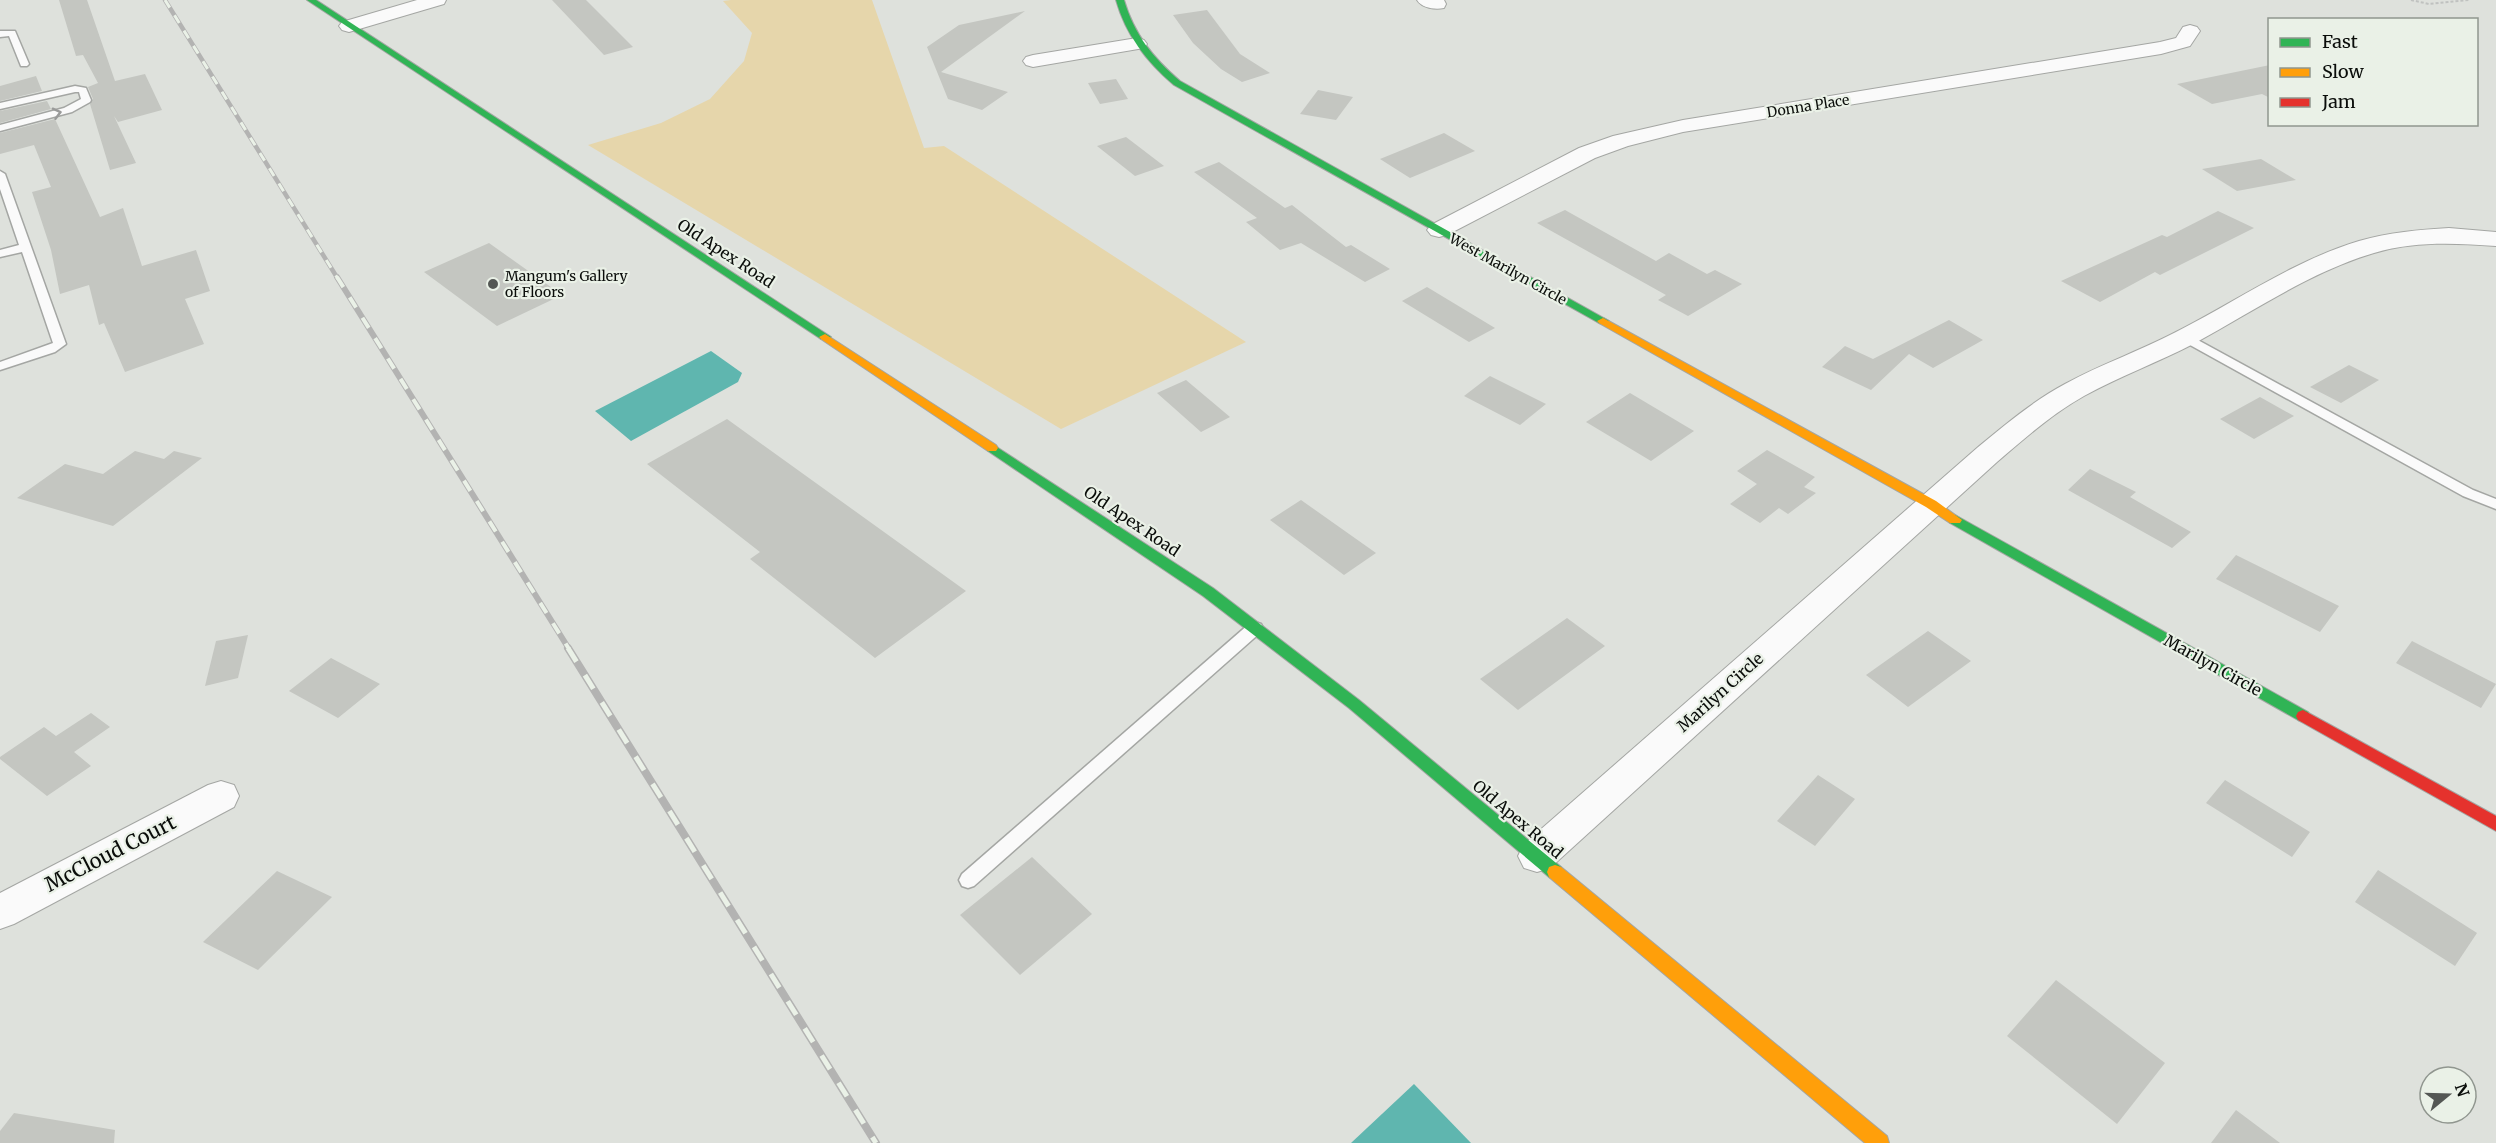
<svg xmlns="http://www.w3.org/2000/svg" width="2496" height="1143" font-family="Merriweather,serif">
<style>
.green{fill:#e6d6ab}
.water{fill:#5fb6af}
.building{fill:#c4c6c1}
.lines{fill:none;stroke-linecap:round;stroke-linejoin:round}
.lane-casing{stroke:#a4a6a3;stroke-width:3}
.street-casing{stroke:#a4a6a3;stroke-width:2}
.fast-casing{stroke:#a4a6a3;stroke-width:2}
.slow-casing{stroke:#a4a6a3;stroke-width:2}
.jam-casing{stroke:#a4a6a3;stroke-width:2}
.path{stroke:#c0c2c0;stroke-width:2;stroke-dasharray:3 2;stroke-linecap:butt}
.lane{fill:#fafafa;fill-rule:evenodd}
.street{fill:#fafafa;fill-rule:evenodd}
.fast{fill:#30b455;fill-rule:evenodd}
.slow{fill:#ff9f0a;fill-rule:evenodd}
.jam{fill:#e5322d;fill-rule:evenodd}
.rail-far2-casing{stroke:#b3b3b2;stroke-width:4.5}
.rail-far1-casing{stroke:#b3b3b2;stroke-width:6}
.rail-casing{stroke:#b3b3b2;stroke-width:8}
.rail-far2{stroke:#eaf1e7;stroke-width:3;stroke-dasharray:9;stroke-linecap:butt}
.rail-far1{stroke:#eaf1e7;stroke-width:4;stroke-dasharray:12;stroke-linecap:butt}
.rail{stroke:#eaf1e7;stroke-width:5;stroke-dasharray:16;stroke-linecap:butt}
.oneway{stroke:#9a9b9a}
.poi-dot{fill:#545754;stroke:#eaf1e7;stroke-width:2}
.labels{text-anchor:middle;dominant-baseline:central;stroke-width:4.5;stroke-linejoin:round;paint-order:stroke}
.far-street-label{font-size:14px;fill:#0a0d0a;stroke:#eaf1e7}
.far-poi-label{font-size:14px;fill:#0a0d0a;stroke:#eaf1e7;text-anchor:start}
.street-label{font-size:16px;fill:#0a0d0a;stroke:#eaf1e7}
.near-street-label{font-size:20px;fill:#0a0d0a;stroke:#eaf1e7}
</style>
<rect width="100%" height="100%" fill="#dee1dc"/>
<polygon class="green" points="731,0 872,0 924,148 944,146 1246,342 1061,429 588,145 661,123 710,99 744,61 752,33 723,1"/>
<g class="water">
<polygon points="711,351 742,373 738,382 631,441 595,411"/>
<polygon points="1414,1084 1471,1143 1351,1143"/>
</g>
<g class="building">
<polygon points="59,0 87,0 115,81 145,74 162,110 118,122 114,116 136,163 110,170 90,104 93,99 88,87 98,83 83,55 76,56"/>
<polygon points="552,0 586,0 633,47 604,55"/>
<polygon points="1207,10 1240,54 1270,73 1242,82 1221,69 1193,43 1173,15"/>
<polygon points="1025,11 941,72 1008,92 982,110 948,99 927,47 959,25"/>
<polygon points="2270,65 2270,98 2262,94 2212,104 2177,84"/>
<polygon points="36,76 42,91 0,101 0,86"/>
<polygon points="1116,79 1128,99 1100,104 1088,83"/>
<polygon points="1318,90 1353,97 1336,120 1300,114"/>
<polygon points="47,101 51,109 0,123 0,111"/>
<polygon points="55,119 100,217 123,208 142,266 196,250 210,291 185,299 204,344 125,372 104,323 99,325 89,285 60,294 51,250 32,192 51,187 34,145 0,154 0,133"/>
<polygon points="1444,133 1475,151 1410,178 1380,159"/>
<polygon points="1126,137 1164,166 1135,176 1097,146"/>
<polygon points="2261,159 2296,180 2237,191 2202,169"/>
<polygon points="1219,162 1285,208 1292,205 1346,247 1351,245 1390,269 1365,282 1301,243 1280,250 1246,222 1257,218 1194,172"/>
<polygon points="1565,210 1656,261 1669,253 1707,274 1715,270 1742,284 1688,316 1658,300 1666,295 1537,223"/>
<polygon points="2218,211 2254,228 2160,275 2155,272 2100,302 2061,281 2162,235 2167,237"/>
<polygon points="489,243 562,295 497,326 424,272"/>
<polygon points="1427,287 1495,328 1469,342 1402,301"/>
<polygon points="1949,320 1983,340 1933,368 1909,354 1871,390 1822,367 1845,346 1873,359"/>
<polygon points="2349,365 2379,380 2341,403 2310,387"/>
<polygon points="1490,376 1546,404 1520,425 1464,396"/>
<polygon points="1186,380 1230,417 1201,432 1157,393"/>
<polygon points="1630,393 1694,431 1651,461 1586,422"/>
<polygon points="2260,397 2294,416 2254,439 2220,419"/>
<polygon points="727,419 966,591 875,658 750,559 760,552 647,464"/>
<polygon points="1767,450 1815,477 1804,487 1816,493 1788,514 1779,508 1760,523 1730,504 1757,484 1737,471"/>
<polygon points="135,451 164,459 174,451 202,458 113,526 17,498 65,464 103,474"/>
<polygon points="2090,469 2136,492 2130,497 2191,532 2172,548 2068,490"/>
<polygon points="1301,500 1376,553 1344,575 1270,520"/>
<polygon points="2236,555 2339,606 2320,632 2216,579"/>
<polygon points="1567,618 1605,646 1518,710 1480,679"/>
<polygon points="1928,631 1971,661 1908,707 1866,675"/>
<polygon points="248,635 238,678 205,686 216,641"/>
<polygon points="2412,641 2496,684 2481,708 2396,663"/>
<polygon points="331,658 380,684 338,718 289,691"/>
<polygon points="91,713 110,727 74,752 91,766 47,796 0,759 0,757 44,727 56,736"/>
<polygon points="1818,775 1855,799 1815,846 1777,821"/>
<polygon points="2225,780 2310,832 2292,857 2206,803"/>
<polygon points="1032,857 1092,914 1020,975 960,915"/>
<polygon points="2378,870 2477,933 2455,966 2355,902"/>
<polygon points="277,871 332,897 258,970 203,942"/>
<polygon points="2056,980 2165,1063 2117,1124 2007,1036"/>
<polygon points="2236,1110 2280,1143 2211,1143"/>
<polygon points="14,1113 115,1130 114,1143 0,1143 0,1131"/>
</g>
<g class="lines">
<defs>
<g id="lane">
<polygon points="0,31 15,31 29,64 27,66 21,66 9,36 0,37"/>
<polygon points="75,86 86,88 91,100 90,102 72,112 0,131 0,125 64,108 81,99 79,92 75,92 0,109 0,103"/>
<polygon points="0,171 5,174 66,344 55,352 0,370 0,362 53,343 22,252 0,257 0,250 19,245 0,189"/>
<polygon points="2185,333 2473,490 2496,499 2496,509 2463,496 2181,340 2179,337 2181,334"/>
<polygon points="1255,622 1261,624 1263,628 1261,632 974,886 968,888 962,886 959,880 962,874 1249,624"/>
</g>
<g id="street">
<polygon points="417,0 446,0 444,4 349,32 342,30 339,26 342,22"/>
<path d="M1417,0H1444L1446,4L1444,8C1435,10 1422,8 1417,0Z"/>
<polygon points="2190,25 2197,27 2200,31 2190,46 2161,54 1683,132 1628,146 1595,158 1447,235 1439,237 1431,235 1427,230 1431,225 1579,148 1613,136 1683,120 2160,42 2176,38 2183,27"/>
<polygon points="1137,38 1144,40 1147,44 1144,48 1033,67 1026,65 1023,61 1026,57 1033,55"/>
<path d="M2449,228L2496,232V246C2455,243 2414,241 2374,253C2310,272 2254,311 2195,343C2159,362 2120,376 2084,396C2052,414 2025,438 1997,462L1550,868L1537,872L1524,868L1518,856L1524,844L1977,448C2005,425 2033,401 2065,384C2101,364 2140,351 2176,332C2237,301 2293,261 2359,241C2389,232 2419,230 2449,228Z"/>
<polygon points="221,781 234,785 239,796 234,807 14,924 0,929 0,893 208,785"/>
</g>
<g id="fast">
<polygon points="307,0 316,0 831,337 829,339 821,339"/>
<path d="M1116,0H1124C1134,34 1153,58 1180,81L1609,321L1603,324L1599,323L1174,85C1146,61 1126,35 1116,0Z"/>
<polygon points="992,444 1213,588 1359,700 1561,867 1563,872 1561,877 1555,879 1549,877 1349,708 1203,596 988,451 986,448 988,445"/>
<polygon points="1955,515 2308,712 2310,716 2308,720 2303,722 2298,720 1950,523 1948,520 1950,517"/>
</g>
<g id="slow">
<polygon points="1603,318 1936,501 1962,520 1960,523 1950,523 1926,507 1599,323 1597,321"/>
<polygon points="825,334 996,445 998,448 996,451 988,451 821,339 819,337"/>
<polygon points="1555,865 1561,867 1887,1136 1889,1143 1865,1143 1549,877 1547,872 1549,867"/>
</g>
<polygon id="jam" points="2303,710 2496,816 2496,831 2298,720 2296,716 2298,712"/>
</defs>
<use href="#lane" class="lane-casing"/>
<use href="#street" class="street-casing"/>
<use href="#fast" class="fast-casing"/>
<use href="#slow" class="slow-casing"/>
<use href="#jam" class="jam-casing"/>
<polyline class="path" points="2411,0 2429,4 2469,0"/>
<use href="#lane" class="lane"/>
<use href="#street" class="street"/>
<use href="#fast" class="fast"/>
<use href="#slow" class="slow"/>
<use href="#jam" class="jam"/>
<defs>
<polyline id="rail-far2" points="165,0 338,279"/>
<polyline id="rail-far1" points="337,277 569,649"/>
<polyline id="rail" points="568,648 876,1143"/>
</defs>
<use href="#rail-far2" class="rail-far2-casing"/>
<use href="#rail-far1" class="rail-far1-casing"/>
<use href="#rail" class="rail-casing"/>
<use href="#rail-far2" class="rail-far2"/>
<use href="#rail-far1" class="rail-far1"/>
<use href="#rail" class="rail"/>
</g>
<defs><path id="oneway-chevron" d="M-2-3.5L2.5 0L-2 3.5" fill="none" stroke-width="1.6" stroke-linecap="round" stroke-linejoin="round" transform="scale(1.5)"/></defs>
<use class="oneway" href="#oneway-chevron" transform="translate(57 113) rotate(-15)"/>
<circle class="poi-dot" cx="493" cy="284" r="6"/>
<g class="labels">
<g class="far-street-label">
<text transform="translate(1808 106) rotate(-9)">Donna Place</text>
<text transform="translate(1508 269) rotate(29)">West Marilyn Circle</text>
</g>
<g class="far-poi-label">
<text x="505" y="276">Mangum's Gallery<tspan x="505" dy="16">of Floors</tspan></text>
</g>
<g class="street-label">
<text transform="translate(726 253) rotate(33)">Old Apex Road</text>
<text transform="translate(1132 521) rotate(34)">Old Apex Road</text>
<text transform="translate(2213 665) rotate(29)">Marilyn Circle</text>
<text transform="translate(1720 692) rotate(-42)">Marilyn Circle</text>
<text transform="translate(1518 819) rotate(40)">Old Apex Road</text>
</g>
<g class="near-street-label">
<text transform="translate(110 853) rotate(-27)">McCloud Court</text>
</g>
</g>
<rect x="2268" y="18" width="210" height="108" fill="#eaf1e7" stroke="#90968f" stroke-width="1.5"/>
<rect x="2280" y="38" width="30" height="9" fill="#30b455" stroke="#90968f" stroke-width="1.5"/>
<text x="2322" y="48" font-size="18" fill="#0a0d0a">Fast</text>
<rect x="2280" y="68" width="30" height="9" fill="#ff9f0a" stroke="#90968f" stroke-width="1.5"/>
<text x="2322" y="78" font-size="18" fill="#0a0d0a">Slow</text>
<rect x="2280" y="98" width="30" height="9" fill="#e5322d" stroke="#90968f" stroke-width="1.5"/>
<text x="2322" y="108" font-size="18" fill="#0a0d0a">Jam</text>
<g transform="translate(2448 1095) rotate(71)"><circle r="28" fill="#eaf1e7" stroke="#90968f" stroke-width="1.5"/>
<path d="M0-4.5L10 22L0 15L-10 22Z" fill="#545754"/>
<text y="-9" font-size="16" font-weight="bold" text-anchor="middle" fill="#0a0d0a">N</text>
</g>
</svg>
